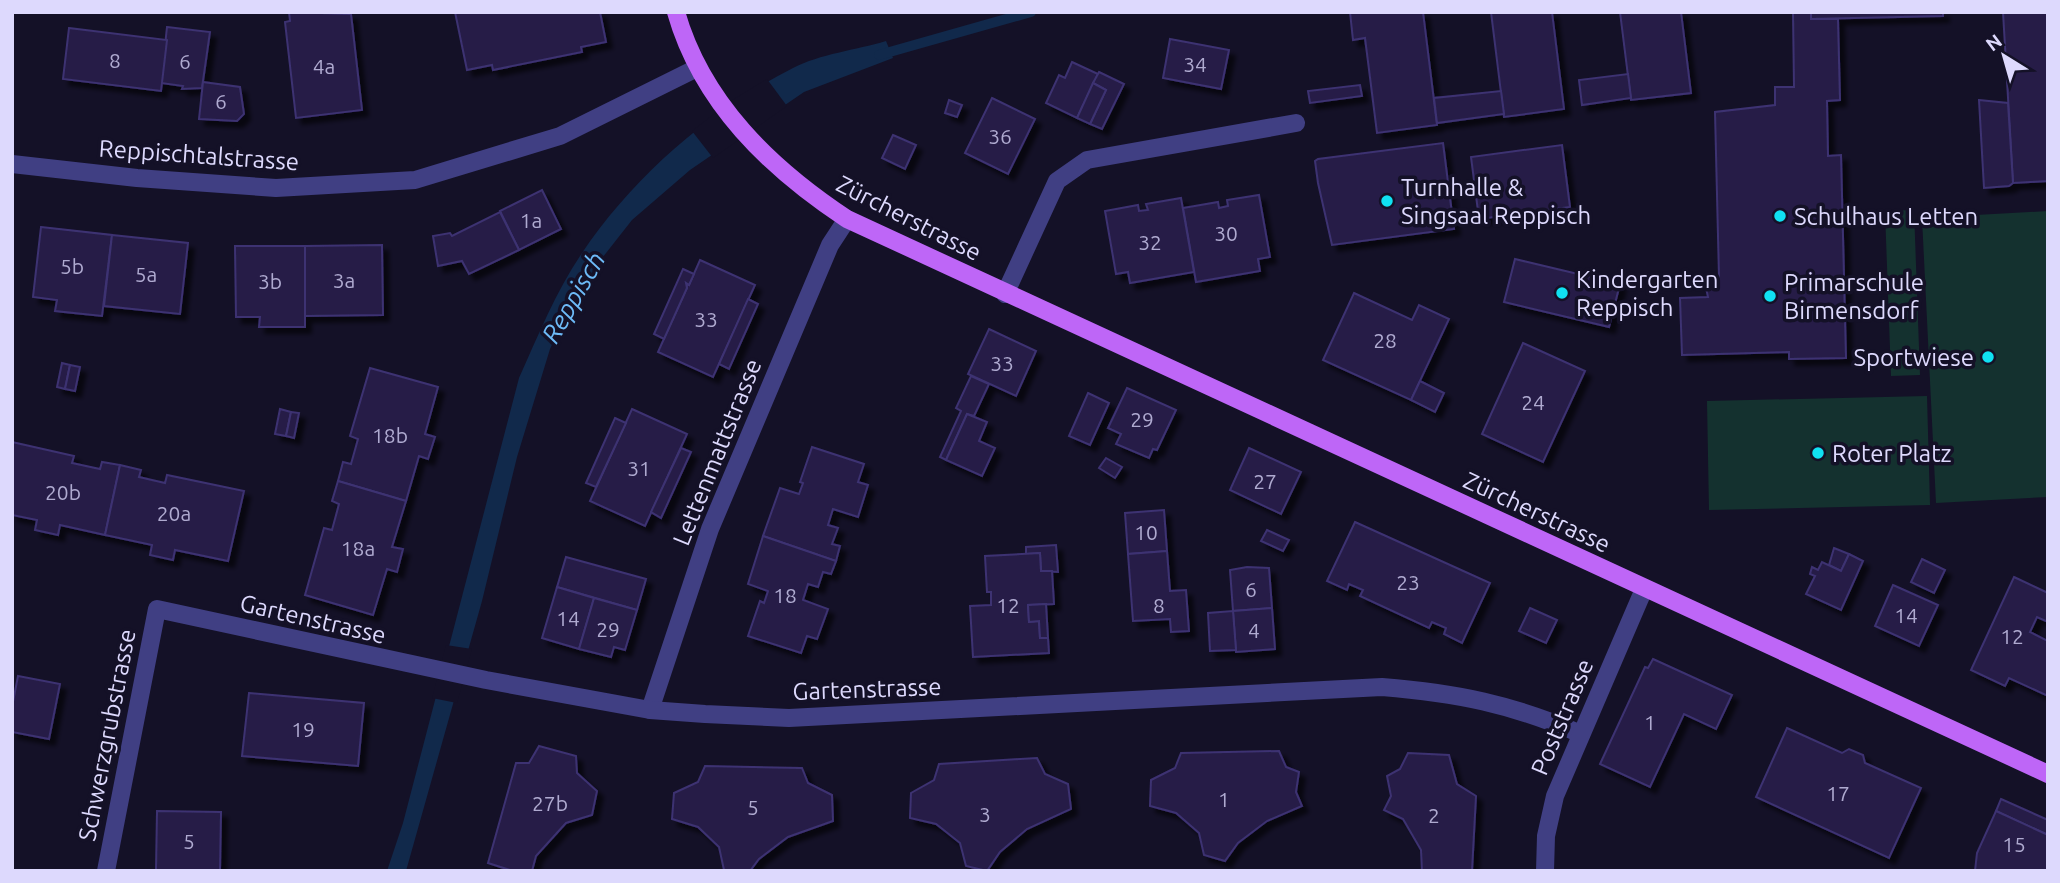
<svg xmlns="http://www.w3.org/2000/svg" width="2060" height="883" font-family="Ubuntu,sans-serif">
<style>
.green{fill:#14312f}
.water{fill:#11294b}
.pier{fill:#141127}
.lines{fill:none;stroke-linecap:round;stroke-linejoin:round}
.stream{stroke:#11294b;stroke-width:10}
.building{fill:#261e47;stroke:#3d3272;stroke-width:2;filter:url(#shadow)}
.minor{stroke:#403f83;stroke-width:18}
.major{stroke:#be66f7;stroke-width:18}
.poi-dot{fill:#10e1f2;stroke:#141127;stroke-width:2.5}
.labels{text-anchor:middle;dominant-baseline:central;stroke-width:7;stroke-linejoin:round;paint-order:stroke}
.number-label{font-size:21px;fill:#afaad0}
.street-label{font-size:24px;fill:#ddd9fd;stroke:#141127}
.poi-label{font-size:24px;fill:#ddd9fd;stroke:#141127;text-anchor:start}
.water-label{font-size:26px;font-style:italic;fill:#6dbaf7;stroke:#141127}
</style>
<defs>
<filter id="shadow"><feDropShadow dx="6" dy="6" stdDeviation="2" flood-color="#0009"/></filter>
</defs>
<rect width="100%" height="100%" fill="#141127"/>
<g class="green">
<polygon points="1914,210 1920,375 1891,376 1885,211"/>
<polygon points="2048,211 2048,497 1936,503 1922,218"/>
<polygon points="1927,396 1930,505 1709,510 1707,401"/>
</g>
<path class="water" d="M886,41L893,58L804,92L690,170L632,220L599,262L568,311L550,349L517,457L482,601L406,871H387L403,823L519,378C538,336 556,291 582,253C633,177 711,109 793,68C820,54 856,50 886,41Z"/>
<g class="pier">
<polygon points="767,79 787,106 713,158 692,131 731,101"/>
<polygon points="446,645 472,649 457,703 432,698"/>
</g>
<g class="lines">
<polyline class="stream" points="879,55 1031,12"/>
</g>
<g class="building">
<polygon points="289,12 351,14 362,110 296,118 285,22 290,21"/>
<polygon points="455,12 600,12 606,42 581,47 582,52 493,70 492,65 467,70"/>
<polygon points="1350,12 1423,12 1437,125 1377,133 1365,38 1353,40"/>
<polygon points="1491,12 1552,12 1564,109 1504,117"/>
<polygon points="1620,12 1681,12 1691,93 1631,100"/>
<polygon points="1793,12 1811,12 1811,19 1838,19 1840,100 1827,101 1828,156 1841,155 1846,358 1789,359 1789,352 1682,355 1680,298 1708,297 1704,279 1719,277 1715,112 1775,105 1775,87 1794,87"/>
<polygon points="1811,12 1943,12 1943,16 1811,19"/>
<polygon points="2003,12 2048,12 2048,181 2013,183"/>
<polygon points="167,27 210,32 202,88 182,89 183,86 161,83"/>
<polygon points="69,28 167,40 161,91 63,79"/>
<polygon points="1170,39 1229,50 1221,89 1163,78"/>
<polygon points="1072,62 1098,74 1077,118 1046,103 1059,75 1065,78"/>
<polygon points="1099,72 1124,84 1102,129 1090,124 1106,90 1093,83"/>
<polygon points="1628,74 1631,98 1582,105 1579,80"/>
<polygon points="203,82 240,87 244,114 237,121 199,119"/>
<polygon points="1093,83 1106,90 1090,124 1077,118"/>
<polygon points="1360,85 1362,96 1310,103 1308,91"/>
<polygon points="1501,91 1504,114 1437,123 1434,98"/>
<polygon points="992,98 1035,119 1008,174 965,153"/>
<polygon points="949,100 962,105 957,117 945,113"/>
<polygon points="1979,100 2008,103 2013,183 2009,186 1984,188"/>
<polygon points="893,135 916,145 905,169 882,158"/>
<polygon points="1443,143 1454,229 1332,245 1318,183 1315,161 1318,159"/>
<polygon points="1562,145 1570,207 1479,219 1471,157"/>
<polygon points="542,190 561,229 519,250 500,211"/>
<polygon points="1259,195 1270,257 1258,259 1260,271 1196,282 1183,208 1218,202 1219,208 1228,206 1227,200"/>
<polygon points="1181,198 1194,272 1130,283 1128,272 1116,274 1105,211 1138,205 1139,211 1148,210 1146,204"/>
<polygon points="500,212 519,250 469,274 462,261 438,266 433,236 450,233 452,236"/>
<polygon points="41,227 112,235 102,316 55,311 57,300 33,297"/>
<polygon points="112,235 188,243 180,314 104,306"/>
<polygon points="382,245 383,315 305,316 305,246"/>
<polygon points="235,246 305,246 305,327 259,327 260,317 236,317"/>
<polygon points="1515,259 1620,284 1609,327 1504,302"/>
<polygon points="700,260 755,285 713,377 658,352 687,288 686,283 689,285"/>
<polygon points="683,269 694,274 689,285 686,283 687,288 664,339 654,334"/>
<polygon points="1354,293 1412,320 1419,305 1449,319 1411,400 1323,360"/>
<polygon points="748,299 758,304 729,369 719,364"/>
<polygon points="989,329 1036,351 1016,396 968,374"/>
<polygon points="1523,343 1585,371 1543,462 1482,434"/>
<polygon points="62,363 70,365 65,389 57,387"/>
<polygon points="70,365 80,367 75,391 65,389"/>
<polygon points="370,368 438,387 425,434 435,437 428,459 419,456 406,501 338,481 343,462 351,464 358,439 350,436"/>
<polygon points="971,376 989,384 974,416 967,414 946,460 940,457 961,411 956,408"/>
<polygon points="1420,381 1444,393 1435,412 1411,400"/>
<polygon points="1127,388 1176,410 1157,450 1153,449 1149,458 1116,444 1121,434 1108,428"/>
<polygon points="1088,393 1109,403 1090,445 1069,436"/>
<polygon points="280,409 291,412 286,436 275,434"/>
<polygon points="632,409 687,434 645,526 590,501"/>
<polygon points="291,412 299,413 294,438 286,436"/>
<polygon points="967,414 987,422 979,441 995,448 982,476 946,460"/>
<polygon points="615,418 626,423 596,487 586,483"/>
<polygon points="12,442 74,456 72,463 100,469 102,462 120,465 105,535 60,525 58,535 35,530 37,520 12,515"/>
<polygon points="812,447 864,464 858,482 868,485 858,517 833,509 828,525 838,528 832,544 840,546 836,561 763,536 780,488 799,494 803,483 800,482"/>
<polygon points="681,448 691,452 661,518 651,512"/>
<polygon points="1249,448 1301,472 1281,514 1230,490"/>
<polygon points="1106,458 1122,467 1115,478 1099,468"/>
<polygon points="120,465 141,470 139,477 165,483 167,475 244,491 228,561 175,550 173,560 150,555 152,545 105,535"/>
<polygon points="338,481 406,501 392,547 403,549 397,572 387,569 373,615 305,595 324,528 332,530 339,504 332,501"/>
<polygon points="1164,510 1167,551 1128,554 1125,513"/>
<polygon points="1355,522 1490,583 1462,643 1444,634 1446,628 1432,622 1429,628 1360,596 1363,590 1349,584 1347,590 1327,581"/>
<polygon points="1267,530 1289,540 1283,551 1261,541"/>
<polygon points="763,536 836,561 831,574 823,572 818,587 808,584 803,600 828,609 817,639 807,636 801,653 748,636 760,601 764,603 768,591 748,584"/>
<polygon points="1056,545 1058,572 1041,571 1040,553 1026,554 1026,547"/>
<polygon points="1834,548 1849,554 1841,571 1829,565"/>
<polygon points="1167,551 1170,591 1186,590 1189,631 1171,632 1170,619 1133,621 1128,554"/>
<polygon points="1040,553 1041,571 1052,571 1054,604 1028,605 1029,622 1039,621 1040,638 1048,638 1049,653 973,657 970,606 991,605 991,592 987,592 985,556"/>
<polygon points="1849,554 1863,561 1841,610 1806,594 1815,576 1810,574 1812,567 1818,570 1822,562 1841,571"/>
<polygon points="566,557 646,579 637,610 557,587"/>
<polygon points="1922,559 1945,570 1934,593 1911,582"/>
<polygon points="1247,567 1269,568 1272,608 1233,611 1230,570"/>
<polygon points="2014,577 2048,593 2048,622 2037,617 2030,632 2048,641 2048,696 2009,678 2005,686 1971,670"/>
<polygon points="1893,585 1938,605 1919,646 1875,626"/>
<polygon points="557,587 594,598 579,649 542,638"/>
<polygon points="594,598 637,610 625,650 614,647 611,657 579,649"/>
<polygon points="1046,604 1048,638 1040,638 1039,621 1029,622 1028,605"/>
<polygon points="1272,608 1275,649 1236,652 1233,611"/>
<polygon points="1530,608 1557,620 1546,643 1519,631"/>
<polygon points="1233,611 1236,650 1210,651 1208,613"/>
<polygon points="1653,659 1732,695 1716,729 1684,714 1650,787 1600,764 1645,667 1648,668"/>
<polygon points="18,676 60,684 49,739 12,732 12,707"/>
<polygon points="249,693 364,703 358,766 242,756"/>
<polygon points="1787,728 1842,753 1849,749 1863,755 1865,763 1921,788 1889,858 1756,797"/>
<polygon points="539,746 576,756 577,773 597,791 592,815 566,823 536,856 532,871 513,871 488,863 516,763 529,763"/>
<polygon points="1279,751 1286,767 1299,772 1296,792 1302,806 1267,821 1238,843 1225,861 1204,855 1199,833 1176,813 1150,806 1151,780 1175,768 1181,753"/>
<polygon points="1408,753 1449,755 1457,784 1476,796 1472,871 1422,871 1421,850 1403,819 1384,810 1391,796 1387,776 1400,769"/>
<polygon points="1037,758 1045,774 1068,784 1071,809 1027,829 1000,852 987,871 966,866 960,843 936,824 910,818 911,793 934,780 939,764"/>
<polygon points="705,766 802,768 808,783 832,795 833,821 788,837 759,859 750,871 724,870 719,847 698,827 672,819 674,793 698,782"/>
<polygon points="2001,799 2048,820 2048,835 1996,811"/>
<polygon points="157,811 221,812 220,871 156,871"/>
<polygon points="1996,811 2048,835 2048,871 1975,871 1977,853"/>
</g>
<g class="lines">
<g class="minor">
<polyline points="12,164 137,178 276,188 415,180 560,136 697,68"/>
<polyline points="1005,294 1057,181 1087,160 1296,123"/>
<polyline points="650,710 710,529 830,245 847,219"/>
<path d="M106,871L157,609L486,680L650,710L705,714L789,718L1382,687C1457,693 1511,704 1581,734"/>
<polyline points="1545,871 1546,836 1555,796 1644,589"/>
</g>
<path class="major" d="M676,12C702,103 770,168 847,219L2048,774"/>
</g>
<g class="poi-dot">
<circle cx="1387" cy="201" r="7"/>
<circle cx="1780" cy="216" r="7"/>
<circle cx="1562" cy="293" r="7"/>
<circle cx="1770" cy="296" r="7"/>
<circle cx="1988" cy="357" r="7"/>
<circle cx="1818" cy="453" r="7"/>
</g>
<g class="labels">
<g class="number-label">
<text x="115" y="60">8</text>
<text x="185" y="61">6</text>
<text x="1195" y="64">34</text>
<text x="324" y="66">4a</text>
<text x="221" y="101">6</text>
<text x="1000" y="136">36</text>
<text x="531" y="220">1a</text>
<text x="1226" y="233">30</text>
<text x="1150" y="242">32</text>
<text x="72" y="266">5b</text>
<text x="146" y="274">5a</text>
<text x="344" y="280">3a</text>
<text x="270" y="281">3b</text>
<text x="706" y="319">33</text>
<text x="1385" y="340">28</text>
<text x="1002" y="363">33</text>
<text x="1533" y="402">24</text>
<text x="1142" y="419">29</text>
<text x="390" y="435">18b</text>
<text x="639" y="468">31</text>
<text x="1265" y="481">27</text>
<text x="63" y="492">20b</text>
<text x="174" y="513">20a</text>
<text x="1146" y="532">10</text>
<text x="358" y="548">18a</text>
<text x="1408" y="582">23</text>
<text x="1251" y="589">6</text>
<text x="785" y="595">18</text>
<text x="1008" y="605">12</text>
<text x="1159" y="605">8</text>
<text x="1906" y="615">14</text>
<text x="568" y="618">14</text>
<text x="608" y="629">29</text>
<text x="1254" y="630">4</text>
<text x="2012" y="636">12</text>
<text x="1650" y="722">1</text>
<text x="303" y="729">19</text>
<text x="1838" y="793">17</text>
<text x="1224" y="799">1</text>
<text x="550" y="803">27b</text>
<text x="753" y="807">5</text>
<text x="985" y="814">3</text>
<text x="1434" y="815">2</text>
<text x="189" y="841">5</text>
<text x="2014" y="844">15</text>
</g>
<g class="street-label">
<text transform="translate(199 155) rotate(4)">Reppischtalstrasse</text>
<text transform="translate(909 218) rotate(27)">Zürcherstrasse</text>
<text transform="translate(717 452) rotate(-68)">Lettenmattstrasse</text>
<text transform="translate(1537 512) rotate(25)">Zürcherstrasse</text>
<text transform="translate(313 619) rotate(13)">Gartenstrasse</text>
<text transform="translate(867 689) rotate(-2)">Gartenstrasse</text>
<text transform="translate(1562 717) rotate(-67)">Poststrasse</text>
<text transform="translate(107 735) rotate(-79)">Schwerzgrubstrasse</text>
</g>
<g class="poi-label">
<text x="1401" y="187">Turnhalle &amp;<tspan x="1401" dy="28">Singsaal Reppisch</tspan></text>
<text x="1794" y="216">Schulhaus Letten</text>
<text x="1576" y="279">Kindergarten<tspan x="1576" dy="28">Reppisch</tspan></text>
<text x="1784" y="282">Primarschule<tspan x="1784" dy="28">Birmensdorf</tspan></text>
<text x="1974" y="357" text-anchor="end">Sportwiese</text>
<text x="1832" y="453">Roter Platz</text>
</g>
<g class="water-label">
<text transform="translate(573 297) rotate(-60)">Reppisch</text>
</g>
</g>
<rect width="2060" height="883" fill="none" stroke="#ddd9fd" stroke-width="28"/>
<g transform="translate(2004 56) rotate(323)" stroke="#141127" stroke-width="5" paint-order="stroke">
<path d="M0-5L12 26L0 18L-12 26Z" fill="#ddd9fd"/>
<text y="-10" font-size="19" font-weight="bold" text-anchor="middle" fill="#ddd9fd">N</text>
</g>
</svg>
